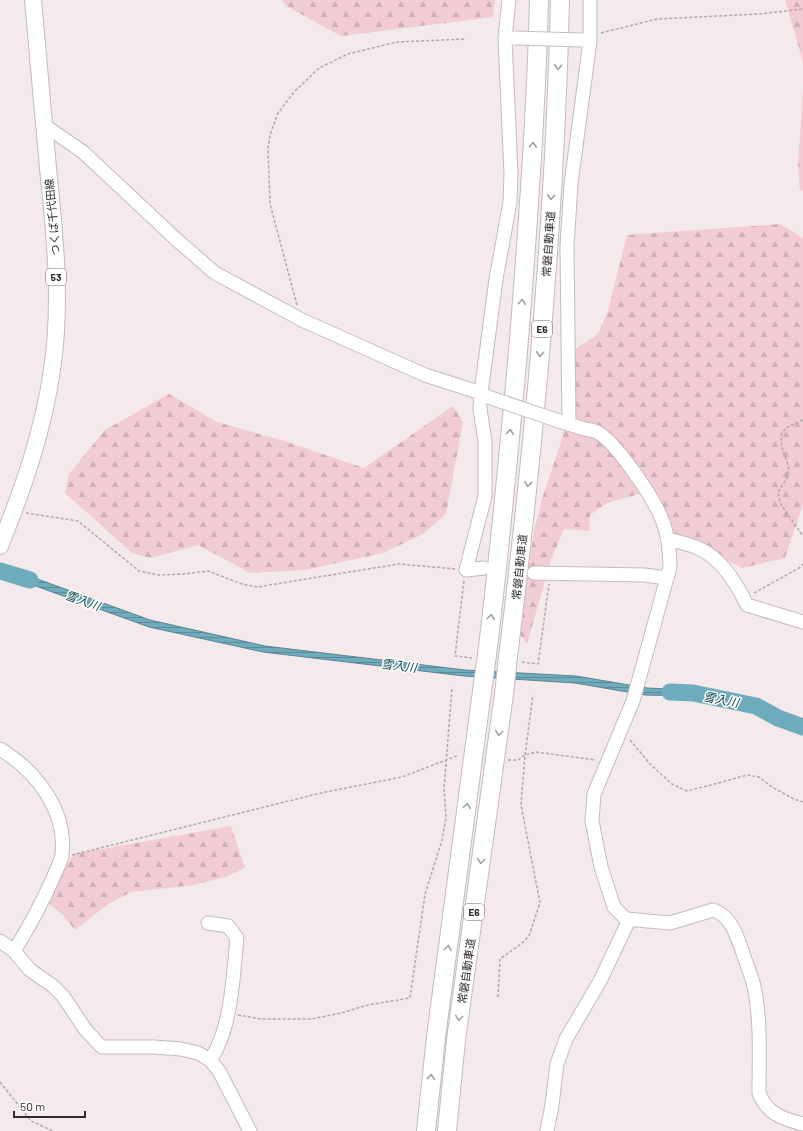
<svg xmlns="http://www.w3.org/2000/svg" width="803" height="1131" font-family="Barlow,'Noto Sans JP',sans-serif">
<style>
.forest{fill:url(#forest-firs)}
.water{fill:url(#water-rules);stroke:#5b8592}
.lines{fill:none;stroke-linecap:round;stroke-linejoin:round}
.river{stroke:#6eabbd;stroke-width:17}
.minor-casing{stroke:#c5bbbd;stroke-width:15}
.major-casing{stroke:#c5bbbd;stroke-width:18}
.highway-casing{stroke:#c5bbbd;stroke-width:20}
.path{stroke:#afa7a9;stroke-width:1.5;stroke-dasharray:3 2;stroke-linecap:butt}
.minor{stroke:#fff;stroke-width:13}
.major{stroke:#fff;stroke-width:16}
.highway{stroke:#fff;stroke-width:18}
.minor-bridge-casing{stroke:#c5bbbd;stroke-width:15;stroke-linecap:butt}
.highway-bridge-casing{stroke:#c5bbbd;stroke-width:20;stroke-linecap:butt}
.minor-bridge{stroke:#fff;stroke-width:13}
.highway-bridge{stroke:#fff;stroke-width:18}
.oneway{stroke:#a1a0a0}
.labels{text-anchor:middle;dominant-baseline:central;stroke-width:3;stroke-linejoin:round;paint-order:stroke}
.shield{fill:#fff;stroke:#6d6b6b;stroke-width:1}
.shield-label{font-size:10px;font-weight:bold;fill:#2f2b2c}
.street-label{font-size:11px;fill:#2f2b2c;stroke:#fff}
.water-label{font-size:12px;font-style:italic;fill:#033e4b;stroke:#fff}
</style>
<defs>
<pattern id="forest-firs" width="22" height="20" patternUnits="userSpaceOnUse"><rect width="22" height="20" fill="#f1ccd5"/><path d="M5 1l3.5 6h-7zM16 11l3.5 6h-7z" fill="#cfafb7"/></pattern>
<pattern id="water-rules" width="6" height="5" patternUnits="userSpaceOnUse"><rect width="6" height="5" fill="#6eabbd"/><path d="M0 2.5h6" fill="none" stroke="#5b8b9a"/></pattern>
</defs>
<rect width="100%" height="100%" fill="#f4e9eb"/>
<g class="forest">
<polygon points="282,0 495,0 493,17 341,36 286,6"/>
<polygon points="785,0 803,0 803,62"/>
<polygon points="803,91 803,191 800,190 798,165"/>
<polygon points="780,224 803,238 803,504 785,558 742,568 675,533 653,490 607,503 590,515 589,531 564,529 551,560 527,644 518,631 534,532 542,499 563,436 574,350 598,334 608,311 627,235"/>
<polygon points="169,394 217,422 284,441 364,468 453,406 463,422 446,514 423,534 383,553 305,570 250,573 198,545 151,558 132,553 65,493 69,474 105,430"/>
<polygon points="231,826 245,868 225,877 194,885 131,892 107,905 75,930 62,914 44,899 74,854"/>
</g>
<polygon class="water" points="10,571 32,577 150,620 265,646 465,670 576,676 647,688 693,690 692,696 645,695 575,683 464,676 263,652 149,627 30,584 8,578"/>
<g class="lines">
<g class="river">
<polyline points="0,571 30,580"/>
<polyline points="670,692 693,693 756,706 778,718 803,727"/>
</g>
<defs>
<g id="minor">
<polyline points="44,125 83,152 178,241 215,273 302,320 425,375 481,393 488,397"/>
<path d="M556,420C565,423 575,426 585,429C589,430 593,430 597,432C616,442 652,496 661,517C668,533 670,549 670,567L633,701L594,794L592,821L601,867L614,907L626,919L670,923L713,910C731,916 736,934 742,950C746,964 753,978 755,991C761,1025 759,1059 759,1093C767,1114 783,1119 803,1124"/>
<polyline points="569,424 567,246 571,184 590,41 590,0"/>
<path d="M668,539C678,542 689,544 698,548C721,558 737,584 747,605L803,622"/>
<polyline points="484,568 466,570 485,496 485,441 480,409 481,393 496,279 510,202 511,174 505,38 509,0"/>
<polyline points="534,573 644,575 667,578"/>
<path d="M0,749C36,771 67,810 62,855C61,862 56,870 53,878C42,903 29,927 14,951"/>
<path d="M208,923L228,926L237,938C233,975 232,1029 210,1060"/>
<polyline points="0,941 14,951 30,970 53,986 63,996 85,1029 95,1040 102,1047 154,1047 181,1049 198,1053 210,1060 219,1071 250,1131"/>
<polyline points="547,1131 552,1105 557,1064 566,1039 600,981 629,920"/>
</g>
<path id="major" d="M0,546C23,489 43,432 52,370C62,304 55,235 48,168C43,112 38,56 33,0"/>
<g id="highway">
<path d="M487,655C499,558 508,461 517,363C527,242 536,121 539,0"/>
<path d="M508,657C535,439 555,220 560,0"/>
<polyline points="426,1131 436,1037 482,691"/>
<polyline points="447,1131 456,1040 504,694"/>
</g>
</defs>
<use href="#minor" class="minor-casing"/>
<use href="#major" class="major-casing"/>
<use href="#highway" class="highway-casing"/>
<g class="path">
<polyline points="601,33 657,19 759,14 803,9"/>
<polyline points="297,305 270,204 268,149 270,135 278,113 294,92 319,68 348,54 397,42 466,39"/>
<polyline points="803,420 786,428 781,435 782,448 789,468 787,478 778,492 780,503 803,536"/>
<polyline points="26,513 78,521 139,571 159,575 184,574 208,571 242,584 257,587 399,564 456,569"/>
<polyline points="464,581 455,656 472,658"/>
<polyline points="754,593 799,568 803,564"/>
<polyline points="522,662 538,664 549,584"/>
<polyline points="630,740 651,765 672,784 687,791 722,782 747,775 759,777 772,787 794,799 803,802"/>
<polyline points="508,760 518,760 525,755 536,752 596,760"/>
<polyline points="72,855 321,793 402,777 459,755"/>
<polyline points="498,997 500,959 521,944 529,936 540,903 521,805 525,755 533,695"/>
<polyline points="238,1015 261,1019 312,1019 341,1013 368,1005 410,998 425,894 442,840 446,818 444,789 452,687"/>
<polyline points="0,1082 31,1121 53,1131"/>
</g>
<use href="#minor" class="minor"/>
<use href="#major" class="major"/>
<use href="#highway" class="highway"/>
<defs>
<g id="minor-bridge">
<polyline points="515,38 581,40"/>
<polyline points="488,397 556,420"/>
</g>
<g id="highway-bridge">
<polyline points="482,691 487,655"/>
<polyline points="504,694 508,657"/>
</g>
</defs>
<use href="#minor-bridge" class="minor-bridge-casing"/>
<use href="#highway-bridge" class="highway-bridge-casing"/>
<use href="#minor-bridge" class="minor-bridge"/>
<use href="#highway-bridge" class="highway-bridge"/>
</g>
<defs><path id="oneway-chevron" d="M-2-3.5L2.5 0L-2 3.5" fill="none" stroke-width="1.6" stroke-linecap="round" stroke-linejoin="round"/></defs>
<g class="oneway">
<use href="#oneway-chevron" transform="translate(558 67) rotate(93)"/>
<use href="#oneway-chevron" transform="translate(533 145) rotate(-87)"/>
<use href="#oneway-chevron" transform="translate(551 197) rotate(93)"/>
<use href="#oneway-chevron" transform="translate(522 302) rotate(-85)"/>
<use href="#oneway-chevron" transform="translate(540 354) rotate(95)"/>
<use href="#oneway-chevron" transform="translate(510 432) rotate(-85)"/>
<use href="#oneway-chevron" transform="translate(528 484) rotate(96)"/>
<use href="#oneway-chevron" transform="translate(491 617) rotate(-83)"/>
<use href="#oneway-chevron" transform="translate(499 733) rotate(98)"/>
<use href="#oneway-chevron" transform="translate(467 806) rotate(-82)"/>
<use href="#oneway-chevron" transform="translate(481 861) rotate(98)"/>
<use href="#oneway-chevron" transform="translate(448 948) rotate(-82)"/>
<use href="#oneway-chevron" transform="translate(459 1018) rotate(98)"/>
<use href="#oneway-chevron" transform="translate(431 1077) rotate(-84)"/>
</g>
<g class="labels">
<g class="shield">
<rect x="46" y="269" width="20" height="16" rx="3"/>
<rect x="532" y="321" width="20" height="16" rx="3"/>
<rect x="464" y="904" width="20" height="16" rx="3"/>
</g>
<g class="shield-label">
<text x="56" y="277">53</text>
<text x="542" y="329">E6</text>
<text x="474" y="912">E6</text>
</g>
<g class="street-label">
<text transform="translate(52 217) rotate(-95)">つくば千代田線</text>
<text transform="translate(548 244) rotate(-86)">常磐自動車道</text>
<text transform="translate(519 567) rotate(-84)">常磐自動車道</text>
<text transform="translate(466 971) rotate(-82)">常磐自動車道</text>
</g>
<g class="water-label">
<text transform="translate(83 600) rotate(19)">雪入川</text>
<text transform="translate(399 665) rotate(7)">雪入川</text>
<text transform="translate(721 699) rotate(11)">雪入川</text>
</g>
</g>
<path d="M14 1111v6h71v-6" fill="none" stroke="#2f2b2c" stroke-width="2"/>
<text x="20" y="1111" font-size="12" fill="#2f2b2c" stroke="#ffffff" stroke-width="3" paint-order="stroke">50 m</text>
</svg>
